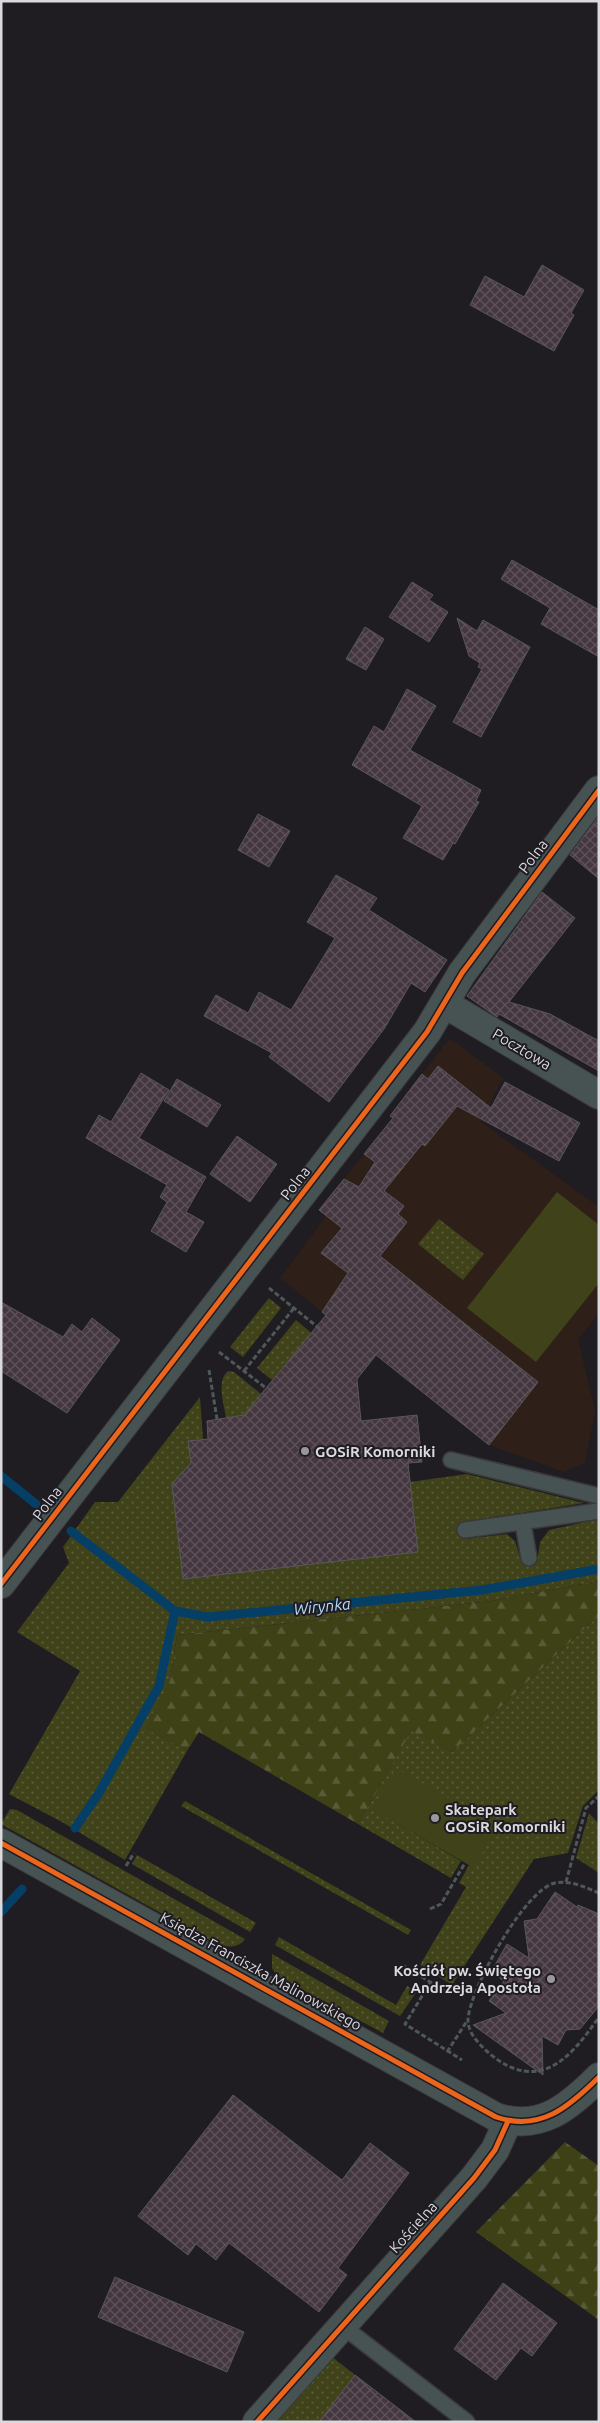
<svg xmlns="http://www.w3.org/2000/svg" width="600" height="2423" font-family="Ubuntu,sans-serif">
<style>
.education{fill:#2e2018}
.grass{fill:url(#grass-dots)}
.forest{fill:url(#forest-firs)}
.garden{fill:#404219}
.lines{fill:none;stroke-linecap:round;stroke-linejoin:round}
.stream{stroke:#053f66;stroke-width:9}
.building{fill:url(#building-cross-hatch);stroke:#59575a}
.service-casing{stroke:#39383a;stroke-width:18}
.minor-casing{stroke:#39383a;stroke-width:30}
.tertiary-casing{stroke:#39383a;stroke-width:30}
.path{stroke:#4f5859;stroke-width:3;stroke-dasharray:5 2.5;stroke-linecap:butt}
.service{stroke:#475353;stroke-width:15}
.minor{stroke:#475353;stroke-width:28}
.tertiary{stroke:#475353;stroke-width:28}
.cycleway-casing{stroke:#1e1c22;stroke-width:8}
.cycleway{stroke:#eb651d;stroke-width:5}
.poi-dot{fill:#99979b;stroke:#1e1c22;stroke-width:2}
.labels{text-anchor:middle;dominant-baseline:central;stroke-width:4;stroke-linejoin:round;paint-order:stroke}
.street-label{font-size:15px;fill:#dad9dd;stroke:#1e1c22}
.poi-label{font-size:15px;font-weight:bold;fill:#dad9dd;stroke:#1e1c22;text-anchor:start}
.water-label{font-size:16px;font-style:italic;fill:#b8dbfc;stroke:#1e1c22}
</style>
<defs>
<pattern id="grass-dots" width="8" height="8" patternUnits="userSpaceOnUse" patternTransform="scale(1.25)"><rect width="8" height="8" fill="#404219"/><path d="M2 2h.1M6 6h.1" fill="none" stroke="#5b5d3a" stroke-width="1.8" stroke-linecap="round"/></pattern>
<pattern id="forest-firs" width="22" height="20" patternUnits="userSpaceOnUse" patternTransform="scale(1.25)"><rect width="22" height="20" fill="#3e4016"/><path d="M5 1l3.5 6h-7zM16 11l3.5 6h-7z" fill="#595b37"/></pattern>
<pattern id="building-cross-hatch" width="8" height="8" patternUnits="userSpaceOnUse" patternTransform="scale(1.25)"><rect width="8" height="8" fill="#453740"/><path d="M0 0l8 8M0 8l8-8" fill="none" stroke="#5f535b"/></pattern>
</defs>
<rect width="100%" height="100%" fill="#1f1d21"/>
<polygon class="education" points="450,1038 503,1078 481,1122 599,1207 599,1312 578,1340 595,1410 585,1463 564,1472 489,1445 280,1278 326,1216 319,1210 393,1118 390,1115"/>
<g class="grass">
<polygon points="439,1219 484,1254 463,1280 418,1244"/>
<polygon points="269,1298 281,1308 243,1357 230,1347"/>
<polygon points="296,1320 315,1336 307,1338 272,1380 257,1368"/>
<path d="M228,1371L234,1372L261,1394L244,1415L226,1418C224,1404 216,1381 228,1371Z"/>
<polygon points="200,1397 203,1439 188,1441 191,1463 172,1484 418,1552 410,1482 467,1474 584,1503 463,1522 465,1539 507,1534 515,1541 521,1560 538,1556 540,1542 549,1530 599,1519 599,1581 491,1601 177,1635 170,1681 146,1728 187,1751 125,1860 62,1822 9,1794 80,1671 17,1632 69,1563 63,1547 95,1502 118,1502"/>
<polygon points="599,1615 599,1790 583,1806 568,1853 534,1859 452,1985 420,1965 466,1887 459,1883 469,1865 474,1867 373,1809 461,1861 451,1878 358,1824 411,1730 452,1752"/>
<polygon points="185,1801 411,1930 408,1935 181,1806"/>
<path d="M10,1809L17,1810L245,1939C237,1950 224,1947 213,1942L1,1824Z"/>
<polygon points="589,1813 599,1824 599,1873 576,1858"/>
<polygon points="137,1855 246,1917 256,1923 250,1932 132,1864"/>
<polygon points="279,1937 396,2005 407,1986 417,1991 400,2016 275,1945"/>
<polygon points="272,1954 389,2021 383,2033 277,1976 272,1968"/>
<polygon points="331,2356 355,2375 319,2422 276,2422"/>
</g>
<g class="forest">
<polygon points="599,1581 599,1615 452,1752 411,1731 358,1824 199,1732 187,1751 145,1728 170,1681 177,1635 491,1601"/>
<polygon points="565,2142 599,2166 599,2320 476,2232"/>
</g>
<g class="garden">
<polygon points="557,1192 599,1225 599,1283 536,1362 467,1308"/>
<polygon points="396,1768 497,1826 474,1868 372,1809"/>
</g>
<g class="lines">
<g class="stream">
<polyline points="1,1476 36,1504"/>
<polyline points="71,1531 175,1611 208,1617 482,1590 599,1569"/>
<polyline points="75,1828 99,1793 159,1686 175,1611"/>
<polyline points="1,1912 22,1889"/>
</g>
</g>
<g class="building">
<polygon points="542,265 584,290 571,313 574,315 554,351 470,305 485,276 524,297"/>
<polygon points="512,560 599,610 599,657 541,624 550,608 501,579"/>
<polygon points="412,582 433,595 429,600 448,612 429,642 389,617"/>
<polygon points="457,618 477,631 483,620 530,647 481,737 453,722 482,669 478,667 480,663 469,656"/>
<polygon points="365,627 384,639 366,670 346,659"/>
<polygon points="407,689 436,706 410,750 481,790 476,801 479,802 455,844 453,843 443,860 403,838 422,806 352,765 374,726 384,732"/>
<polygon points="258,814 290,831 269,867 238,850"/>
<polygon points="599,816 599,879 570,855"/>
<polygon points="336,875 377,898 369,910 447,960 425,992 411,983 384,1029 329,1102 269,1057 272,1053 204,1016 216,995 248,1013 259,992 291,1010 335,938 307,922"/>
<polygon points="542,892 575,918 509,1002 550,1014 599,1041 599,1071 499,1014 497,1017 467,996"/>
<polygon points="438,1066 491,1108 505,1082 580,1123 559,1161 457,1106 425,1146 422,1144 384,1191 404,1206 398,1214 407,1222 380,1256 538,1382 489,1445 376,1355 357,1379 361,1421 417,1415 422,1462 408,1463 418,1552 183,1579 172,1484 191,1463 188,1441 208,1439 207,1421 244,1415 326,1315 322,1312 348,1273 321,1253 342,1228 319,1210 344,1179 359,1187 375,1162 364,1154 393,1118 390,1116 422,1074 428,1079"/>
<polygon points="141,1073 169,1090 139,1138 206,1177 186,1212 204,1222 186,1252 151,1231 167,1202 160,1197 167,1185 86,1138 99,1115 111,1122"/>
<polygon points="177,1079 221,1105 207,1127 164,1101"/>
<polygon points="237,1136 277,1164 250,1202 210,1174"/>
<polygon points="1,1302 63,1337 72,1324 82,1332 92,1318 120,1340 67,1413 1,1371"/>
<polygon points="555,1892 577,1907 578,1905 599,1914 599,2006 580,2029 566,2030 558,2045 542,2036 543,2075 473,2025 506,2013 489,2001 504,1981 491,1972 507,1944 529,1958 524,1921 537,1919"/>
<polygon points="233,2095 342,2180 370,2143 409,2173 338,2268 347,2275 319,2312 229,2243 216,2260 196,2244 188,2255 138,2216"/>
<polygon points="115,2277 244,2332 227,2372 98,2317"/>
<polygon points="503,2283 557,2323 532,2356 521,2348 496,2380 454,2349"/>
<polygon points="355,2375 416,2422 319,2422"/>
</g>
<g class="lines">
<defs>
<g id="service">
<polyline points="451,1460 599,1496"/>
<polyline points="523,1523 529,1558"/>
<polyline points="465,1530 599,1511"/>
<polyline points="341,2325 467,2422"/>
</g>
<g id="minor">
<polyline points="445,1004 599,1095"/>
<polyline points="1,1584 427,1032 462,973 599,790"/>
<polyline points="257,2422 474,2178 495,2150 508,2121"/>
</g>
<path id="tertiary" d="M1,1843L496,2117C540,2132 569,2107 599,2077"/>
</defs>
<use href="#service" class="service-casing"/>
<use href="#minor" class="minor-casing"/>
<use href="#tertiary" class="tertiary-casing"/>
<g class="path">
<polyline points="269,1288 320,1329"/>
<polyline points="219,1352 266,1388"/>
<polyline points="209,1370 217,1419"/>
<polyline points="244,1371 294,1308"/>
<polyline points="126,1866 134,1853"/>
<polyline points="566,1882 586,1808 599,1796"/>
<path d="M599,1893C585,1887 570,1880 555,1883C525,1889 469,1990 468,2020C468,2034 480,2045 490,2054C539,2094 570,2059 599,2017"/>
<polyline points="430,1909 441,1904 465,1863"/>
<polyline points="402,1965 447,1992"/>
<polyline points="430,1983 405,2024 462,2060"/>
<polyline points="447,2052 467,2021"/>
</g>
<use href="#service" class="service"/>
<use href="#minor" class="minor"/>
<use href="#tertiary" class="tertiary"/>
<defs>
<g id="cycleway">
<polyline points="1,1584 427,1032 462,973 599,790"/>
<path d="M1,1843L496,2117C540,2132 569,2107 599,2077"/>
<polyline points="257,2422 474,2178 495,2150 508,2121"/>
</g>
</defs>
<use href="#cycleway" class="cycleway-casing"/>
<use href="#cycleway" class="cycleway"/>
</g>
<g class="poi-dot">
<circle cx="305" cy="1451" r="5"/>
<circle cx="435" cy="1818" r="5"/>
<circle cx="551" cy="1979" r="5"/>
</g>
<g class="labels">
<g class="street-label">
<text transform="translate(533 856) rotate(-53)">Polna</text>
<text transform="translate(522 1049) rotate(31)">Pocztowa</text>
<text transform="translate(295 1183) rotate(-52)">Polna</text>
<text transform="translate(47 1503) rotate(-53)">Polna</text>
<text transform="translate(261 1971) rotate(29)">Księdza Franciszka Malinowskiego</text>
<text transform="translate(413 2227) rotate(-48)">Kościelna</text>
</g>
<g class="poi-label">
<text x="315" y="1451">GOSiR Komorniki</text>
<text x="445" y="1809">Skatepark<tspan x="445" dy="17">GOSiR Komorniki</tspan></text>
<text x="541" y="1970" text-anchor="end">Kościół pw. Świętego<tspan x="541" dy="17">Andrzeja Apostoła</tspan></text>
</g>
<g class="water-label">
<text transform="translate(322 1606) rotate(-6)">Wirynka</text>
</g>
</g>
<rect width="600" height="2423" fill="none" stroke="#dad9dd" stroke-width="5"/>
</svg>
